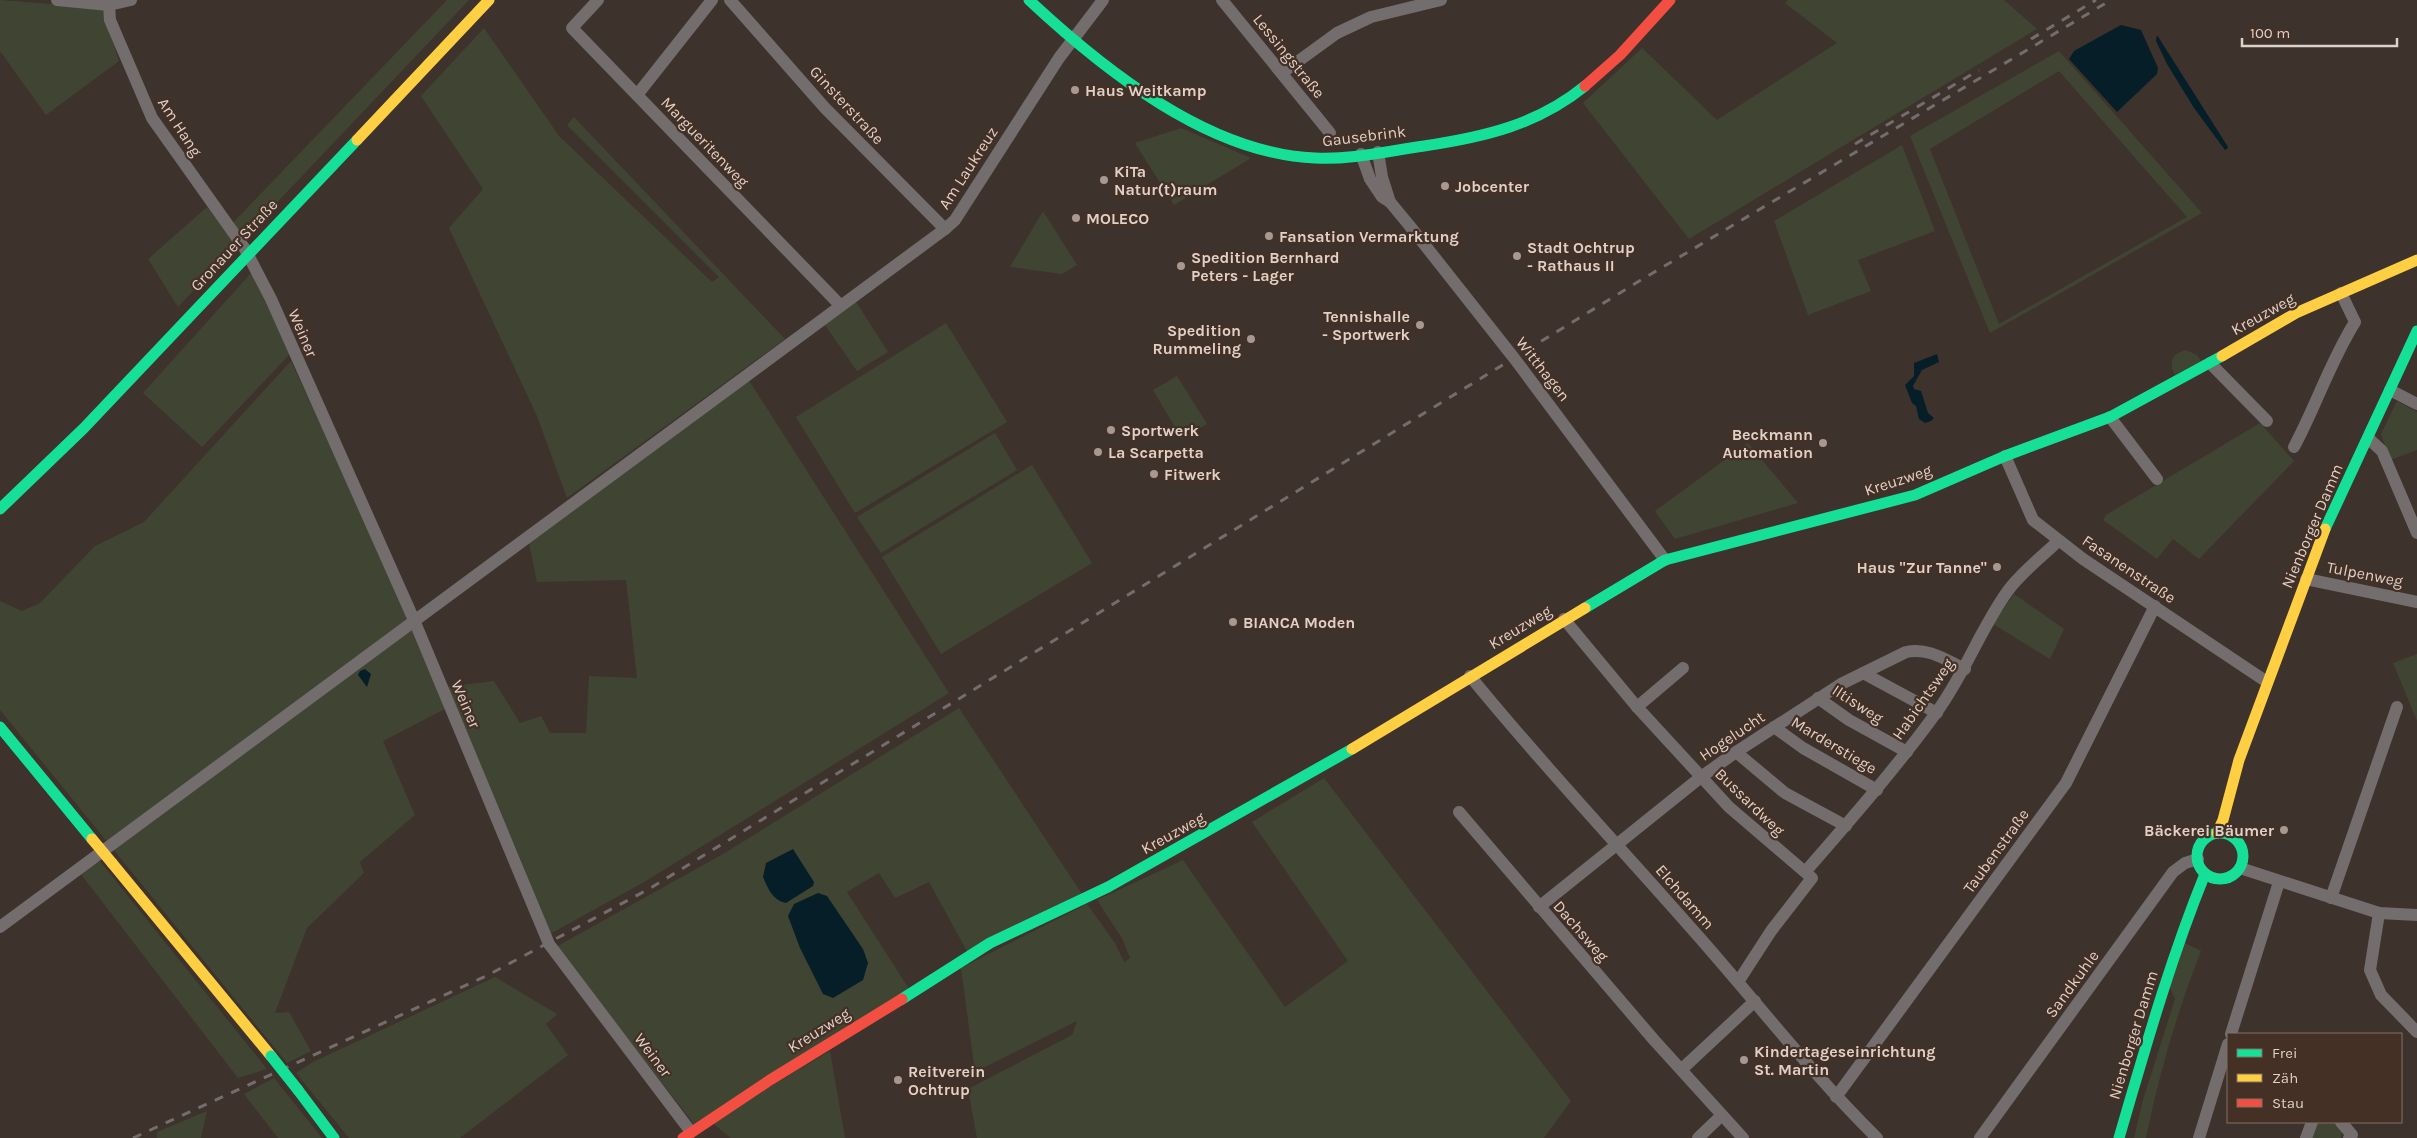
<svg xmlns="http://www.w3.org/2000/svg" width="2417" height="1138" font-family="Karla,sans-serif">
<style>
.green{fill:#404533;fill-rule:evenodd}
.water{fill:#051e27}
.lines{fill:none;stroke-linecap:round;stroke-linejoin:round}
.street{stroke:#736d6d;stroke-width:12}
.fast{stroke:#16e098;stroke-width:11}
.slow{stroke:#ffcf43;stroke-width:11}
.jam{stroke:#f24e42;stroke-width:11}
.rail{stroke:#736d6b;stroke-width:3;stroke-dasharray:9 9;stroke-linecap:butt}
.fast-bridge{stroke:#16e098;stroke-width:11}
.slow-bridge{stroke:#ffcf43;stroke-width:11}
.poi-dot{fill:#a69993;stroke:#443025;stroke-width:2}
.labels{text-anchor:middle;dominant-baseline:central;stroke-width:4.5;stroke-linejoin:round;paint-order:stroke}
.street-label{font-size:16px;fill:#ded1ca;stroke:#443025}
.poi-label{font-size:16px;font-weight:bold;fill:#ded1ca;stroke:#443025;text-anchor:start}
</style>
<rect width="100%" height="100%" fill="#3d322c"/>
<g class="green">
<polygon points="0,0 102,8 119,61 46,115 0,51"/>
<polygon points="447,0 469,0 178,307 148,259 207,207 226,230"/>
<polygon points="1788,0 2004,0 2037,29 1689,239 1583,103 1642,48 1717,120 1837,43 1785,3"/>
<polygon points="484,28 559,136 712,282 719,277 567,125 574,117 785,339 567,498 537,416 449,228 483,189 421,96"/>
<path d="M2059,51L2202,213L1990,333L1910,136ZM2059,71L2187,217L1999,324L1930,149Z"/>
<polygon points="1181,128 1251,158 1174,205 1135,143"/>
<polygon points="1902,145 1935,231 1858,260 1871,291 1808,315 1774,221"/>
<polygon points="1043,211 1077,265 1062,274 1010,267"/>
<polygon points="252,272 290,354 202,447 143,393"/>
<polygon points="856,302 888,352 857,371 825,325"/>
<polygon points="946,323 1007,422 855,513 796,417"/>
<path d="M2186,350L2197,355L2201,361L2175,375C2168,362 2172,354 2186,350Z"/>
<polygon points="291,361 410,618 411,629 445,709 383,741 415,815 360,862 364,873 307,928 275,1013 289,1012 311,1051 287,1063 0,710 0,601 22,611 40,603 95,546 144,522"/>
<polygon points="1177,376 1207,424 1182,439 1153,390"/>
<polygon points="748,379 949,693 646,881 550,934 521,860 446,687 494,681 520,723 541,716 550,733 586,733 589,676 637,678 626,580 537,582 529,543"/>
<polygon points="2397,401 2417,412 2417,450 2390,460 2381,434"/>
<polygon points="2260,423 2294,461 2199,559 2173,539 2157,559 2103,520 2106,515"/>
<polygon points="995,433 1017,470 881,553 857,517"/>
<polygon points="1748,443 1798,503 1675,539 1655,511"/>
<polygon points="1032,465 1092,563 941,654 882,557"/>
<polygon points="2014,594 2064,629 2050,659 1993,624"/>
<polygon points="2417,654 2417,721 2393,663"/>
<polygon points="959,708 1082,894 968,953 929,882 895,898 879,873 847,892 909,989 694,1124 556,947 723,854"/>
<polygon points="1324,778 1571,1101 1544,1138 977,1138 968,1089 1072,1035 1077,1021 975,1072 961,968 1087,904 1115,943 1124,962 1130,958 1123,940 1097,900 1183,860 1285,1007 1348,961 1252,822"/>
<polygon points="99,860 267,1069 238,1078 80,873"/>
<path d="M2183,942L2201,951C2177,1012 2159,1074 2146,1138H2134L2143,1100L2175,999L2170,988Z"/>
<polygon points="495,977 557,1014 546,1024 568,1055 460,1138 349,1138 296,1073 311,1063"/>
<polygon points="830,1051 845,1138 731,1138 711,1122"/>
<polygon points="274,1078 322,1138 278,1138 244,1094"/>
<polygon points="207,1111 201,1138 157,1138 157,1132"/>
<polygon points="2316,1122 2335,1122 2342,1129 2341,1138 2310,1138"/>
</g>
<g class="water">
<polygon points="2121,25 2141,30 2158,68 2157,74 2117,112 2069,59 2074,51"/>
<polygon points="2157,35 2228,147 2227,149 2225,150 2194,108 2167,64 2156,41"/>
<polygon points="1937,354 1939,362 1922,370 1913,386 1914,389 1921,391 1928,413 1934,418 1931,421 1925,423 1919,419 1916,406 1912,403 1905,385 1914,376 1914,363"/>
<polygon points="365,669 371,674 367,687 358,675 360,671"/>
<path d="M793,849L814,882L813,886L786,903C772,900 768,888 763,877L766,863Z"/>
<polygon points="818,893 827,896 863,949 868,963 863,980 833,998 823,994 800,948 788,916 794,904"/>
</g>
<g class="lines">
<g class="street">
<polyline points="57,0 109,5 131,0"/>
<polyline points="598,0 572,28 840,305"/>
<polyline points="730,0 825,108 945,229"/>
<polyline points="1222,0 1330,133"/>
<polyline points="109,5 110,20 152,118 245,249 271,299 414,620 549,944 691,1132"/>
<polyline points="1282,73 1337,33 1371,17 1441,0"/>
<polyline points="637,95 712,0"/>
<polyline points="1378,152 1382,177 1390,202"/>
<polyline points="1361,154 1370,179 1382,197 1390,202 1409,225 1514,358 1665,560"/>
<polyline points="2210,363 2267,421"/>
<polyline points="2390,390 2417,404"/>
<polyline points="2110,417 2157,479"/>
<polyline points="2368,438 2382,451 2417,533"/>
<path d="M2294,447C2316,406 2330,362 2355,322L2341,293"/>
<polyline points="2005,456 2033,520 2083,559 2267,682"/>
<polyline points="2306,579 2417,602"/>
<polyline points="1564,619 1637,707 1729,807 1812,878 1771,931 1738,982"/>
<polyline points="1863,673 1937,713"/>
<path d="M1470,676C1543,766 1623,850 1699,937C1758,1004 1813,1075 1877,1138"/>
<polyline points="1818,698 1849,720 1907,752"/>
<polyline points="1637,707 1683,668"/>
<polyline points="1774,727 1803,748 1877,790"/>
<polyline points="1736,752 1785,793 1846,826"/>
<polyline points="1459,812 1654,1040 1743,1138"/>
<polyline points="2240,868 2379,913 2417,915"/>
<path d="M1806,871C1851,819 1896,768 1936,713C1964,675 1980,630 2007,592C2020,573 2042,557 2058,541"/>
<polyline points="2331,898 2397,707"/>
<path d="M1539,907L1701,777L1736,752L1841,684L1906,652C1928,647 1946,660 1965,669"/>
<polyline points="2379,913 2370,970 2381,995 2417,1032"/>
<polyline points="0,927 945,229 955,220 1059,58 1103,0"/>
<polyline points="2231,1034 2279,882"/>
<polyline points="1682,1069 1755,1001"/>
<polyline points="1836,1097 2066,783 2155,606"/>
<polyline points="2341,1122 2352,1135 2349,1138"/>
<polyline points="1698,1138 1722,1115"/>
<polyline points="1980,1138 2173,872 2185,863 2198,859"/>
<polyline points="2199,1138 2228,1044"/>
<polyline points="2306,1138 2312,1122"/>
</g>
<g class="fast">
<path d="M1029,0C1104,70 1209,154 1315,158C1351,160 1388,151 1424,146C1484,137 1537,125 1585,86"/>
<polyline points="0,509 84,428 357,140"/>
<polyline points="2325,529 2417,331"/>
<polyline points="1585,608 1665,560 1915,495 2005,456 2110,417 2222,356"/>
<polyline points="0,727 92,839"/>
<circle cx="2220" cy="856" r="23"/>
<polyline points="902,999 990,943 1108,887 1352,749"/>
<polyline points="298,1090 334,1138"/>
<path d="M2119,1138C2145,1049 2170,960 2205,874"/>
</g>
<g class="slow">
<polyline points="357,140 489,0"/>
<polyline points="2222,356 2296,313 2417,260"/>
<polyline points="1352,749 1585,608"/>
<polyline points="2217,833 2223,820 2239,760 2325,529"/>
<polyline points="112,863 271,1056"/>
</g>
<g class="jam">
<polyline points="1585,86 1620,55 1670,0"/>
<polyline points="683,1138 770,1080 902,999"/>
</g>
<g class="rail">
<polyline points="2031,39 2096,0"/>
<polyline points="1855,144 1979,70"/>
<polyline points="133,1138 488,975 649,889 1641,280 2111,0"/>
</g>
<polyline class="fast-bridge" points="271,1056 298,1090"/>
<polyline class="slow-bridge" points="92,839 112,863"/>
</g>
<g class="poi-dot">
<circle cx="1075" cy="90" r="5"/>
<circle cx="1104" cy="180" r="5"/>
<circle cx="1445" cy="186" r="5"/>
<circle cx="1076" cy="218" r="5"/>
<circle cx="1269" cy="236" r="5"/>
<circle cx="1517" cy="256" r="5"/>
<circle cx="1181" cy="266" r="5"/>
<circle cx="1420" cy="325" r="5"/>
<circle cx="1251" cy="339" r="5"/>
<circle cx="1111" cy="430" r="5"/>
<circle cx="1823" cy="443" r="5"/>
<circle cx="1098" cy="452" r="5"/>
<circle cx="1154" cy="474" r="5"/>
<circle cx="1997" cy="567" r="5"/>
<circle cx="1233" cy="622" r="5"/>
<circle cx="2284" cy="830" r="5"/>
<circle cx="1744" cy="1060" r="5"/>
<circle cx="898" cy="1080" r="5"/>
</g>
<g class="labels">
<g class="street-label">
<text transform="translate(1289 56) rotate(51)">Lessingstraße</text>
<text transform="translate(847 105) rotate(47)">Ginsterstraße</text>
<text transform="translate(180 127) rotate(57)">Am Hang</text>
<text transform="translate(1364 136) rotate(-7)">Gausebrink</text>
<text transform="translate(705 142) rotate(46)">Margueritenweg</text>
<text transform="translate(968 168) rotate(-57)">Am Laukreuz</text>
<text transform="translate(234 245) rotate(-47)">Gronauer Straße</text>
<text transform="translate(2263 314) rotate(-29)">Kreuzweg</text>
<text transform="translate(303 333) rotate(67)">Weiner</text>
<text transform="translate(1543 369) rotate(52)">Witthagen</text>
<text transform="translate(1898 480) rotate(-18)">Kreuzweg</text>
<text transform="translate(2312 526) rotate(-67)">Nienborger Damm</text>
<text transform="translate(2129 569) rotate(34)">Fasanenstraße</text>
<text transform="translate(2365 574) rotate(11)">Tulpenweg</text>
<text transform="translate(1520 627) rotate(-31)">Kreuzweg</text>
<text transform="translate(1923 699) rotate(-55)">Habichtsweg</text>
<text transform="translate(466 704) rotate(67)">Weiner</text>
<text transform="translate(1858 704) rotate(33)">Iltisweg</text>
<text transform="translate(1732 736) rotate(-34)">Hogelucht</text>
<text transform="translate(1834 745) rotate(31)">Marderstiege</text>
<text transform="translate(1750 802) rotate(44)">Bussardweg</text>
<text transform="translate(1173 833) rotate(-29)">Kreuzweg</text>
<text transform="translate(1996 851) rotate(-54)">Taubenstraße</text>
<text transform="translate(1685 897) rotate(49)">Elchdamm</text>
<text transform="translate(1581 931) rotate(49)">Dachsweg</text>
<text transform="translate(2072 984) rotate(-54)">Sandkuhle</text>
<text transform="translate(819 1030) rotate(-32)">Kreuzweg</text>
<text transform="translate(2133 1035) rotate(-73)">Nienborger Damm</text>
<text transform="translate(653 1055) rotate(53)">Weiner</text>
</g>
<g class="poi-label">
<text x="1085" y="90">Haus Weitkamp</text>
<text x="1114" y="171">KiTa<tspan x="1114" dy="18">Natur(t)raum</tspan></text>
<text x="1455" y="186">Jobcenter</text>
<text x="1086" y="218">MOLECO</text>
<text x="1279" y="236">Fansation Vermarktung</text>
<text x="1527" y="247">Stadt Ochtrup<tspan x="1527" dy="18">- Rathaus II</tspan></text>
<text x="1191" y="257">Spedition Bernhard<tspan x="1191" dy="18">Peters - Lager</tspan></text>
<text x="1410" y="316" text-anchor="end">Tennishalle<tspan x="1410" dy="18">- Sportwerk</tspan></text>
<text x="1241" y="330" text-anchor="end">Spedition<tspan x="1241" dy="18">Rummeling</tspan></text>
<text x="1121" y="430">Sportwerk</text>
<text x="1813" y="434" text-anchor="end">Beckmann<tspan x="1813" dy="18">Automation</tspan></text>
<text x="1108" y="452">La Scarpetta</text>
<text x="1164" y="474">Fitwerk</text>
<text x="1987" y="567" text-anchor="end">Haus "Zur Tanne"</text>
<text x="1243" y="622">BIANCA Moden</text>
<text x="2274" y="830" text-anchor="end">Bäckerei Bäumer</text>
<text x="1754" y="1051">Kindertageseinrichtung<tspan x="1754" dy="18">St. Martin</tspan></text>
<text x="908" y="1071">Reitverein<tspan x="908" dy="18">Ochtrup</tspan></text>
</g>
</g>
<rect x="2227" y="1033" width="175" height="90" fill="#443025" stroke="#827067"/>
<rect x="2237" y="1049" width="25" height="8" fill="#16e098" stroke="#827067"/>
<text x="2272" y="1058" font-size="15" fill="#ded1ca">Frei</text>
<rect x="2237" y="1074" width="25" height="8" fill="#ffcf43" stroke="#827067"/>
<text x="2272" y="1083" font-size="15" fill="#ded1ca">Zäh</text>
<rect x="2237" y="1099" width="25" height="8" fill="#f24e42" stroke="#827067"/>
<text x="2272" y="1108" font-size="15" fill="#ded1ca">Stau</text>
<path d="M2242 38v8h155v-8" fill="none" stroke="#ded1ca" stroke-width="2.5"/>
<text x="2250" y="38" font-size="15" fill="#ded1ca" stroke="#443025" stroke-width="4" paint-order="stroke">100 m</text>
</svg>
